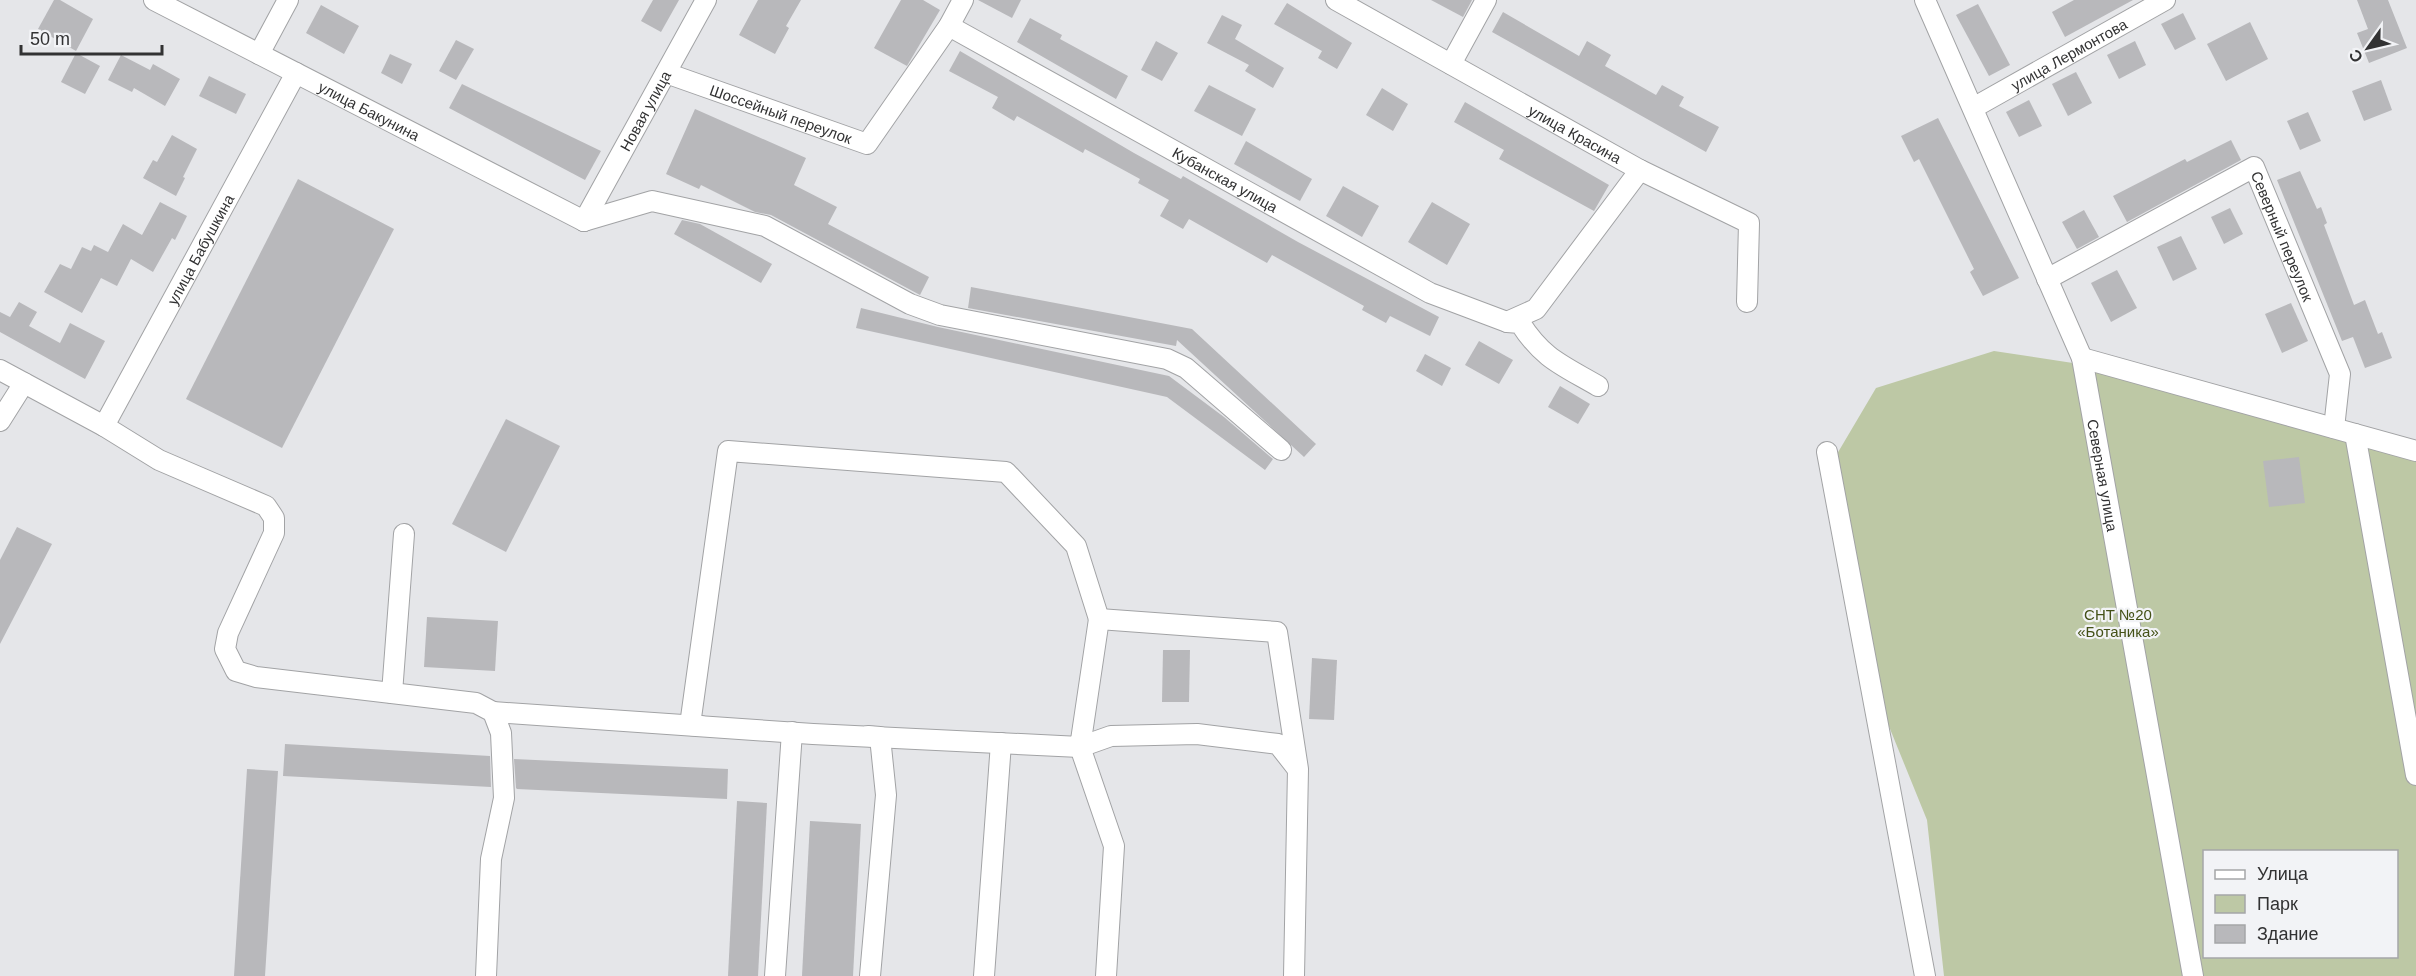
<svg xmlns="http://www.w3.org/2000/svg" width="2416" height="976" font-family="Helvetica,sans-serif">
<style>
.green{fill:#bdc8a5;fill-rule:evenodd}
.building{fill:#b8b8bb}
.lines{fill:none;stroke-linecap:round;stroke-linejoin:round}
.minor-casing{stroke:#a2a3a5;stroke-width:22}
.minor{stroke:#fff;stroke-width:20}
.labels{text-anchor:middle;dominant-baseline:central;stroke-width:4.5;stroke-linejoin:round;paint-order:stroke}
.street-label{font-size:15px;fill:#323233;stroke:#f2f3f6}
.park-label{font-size:15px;fill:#445117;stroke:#f2f3f6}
</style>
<rect width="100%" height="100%" fill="#e5e6e9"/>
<path class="green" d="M1994,351L2099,367L2416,447V976H1944L1927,820L1886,719L1837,454L1876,388ZM2204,852H2396V956H2204Z"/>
<g class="building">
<polygon points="54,0 60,0 93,19 76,51 38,29"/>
<polygon points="653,0 679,0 661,32 641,21"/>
<polygon points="758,0 801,0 786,26 789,28 775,54 739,35"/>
<polygon points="901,0 923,0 940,10 907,66 874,48"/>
<polygon points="978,0 1021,0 1012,18"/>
<polygon points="1431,0 1472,0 1463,17"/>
<polygon points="2074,0 2133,0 2065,37 2052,12"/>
<polygon points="2357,0 2388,0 2407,48 2369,63 2357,33 2368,29"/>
<polygon points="1287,3 1352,43 1337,69 1318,58 1322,51 1274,24"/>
<polygon points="1978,4 2010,65 1989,76 1956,15"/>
<polygon points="321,5 359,26 344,54 306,33"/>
<polygon points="1503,12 1579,56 1587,41 1611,55 1605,66 1656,95 1662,85 1684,97 1679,106 1719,127 1706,152 1492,32"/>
<polygon points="2183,13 2196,39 2175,50 2161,24"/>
<polygon points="1222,15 1242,25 1235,39 1284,68 1273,88 1245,71 1249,65 1207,43"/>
<polygon points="1030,18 1062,35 1060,39 1128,76 1116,99 1017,42"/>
<polygon points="2250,22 2268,59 2226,81 2207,44"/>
<polygon points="456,40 474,49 456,80 439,71"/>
<polygon points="1156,41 1178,53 1162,81 1141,70"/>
<polygon points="2135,41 2146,65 2119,79 2107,55"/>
<polygon points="960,51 1134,153 1181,179 1183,176 1298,242 1439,317 1430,336 1390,316 1386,323 1362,310 1364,306 1272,255 1267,263 1189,219 1183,229 1160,216 1169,200 1138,183 1140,179 1085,149 1083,153 1017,116 1014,121 992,108 998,97 949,71"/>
<polygon points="76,53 100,66 85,94 61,82"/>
<polygon points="390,54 412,64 402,84 381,73"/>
<polygon points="121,55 150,70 153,64 180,79 165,106 134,88 132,92 108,80"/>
<polygon points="2076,72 2092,103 2068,116 2052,84"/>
<polygon points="209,76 246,94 236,114 199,96"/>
<polygon points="2381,80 2392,110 2364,121 2352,91"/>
<polygon points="462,84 601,151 585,180 449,108"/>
<polygon points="1209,85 1256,109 1242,136 1194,111"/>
<polygon points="1382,88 1408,104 1393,131 1366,115"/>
<polygon points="2029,100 2042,126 2019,137 2006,112"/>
<polygon points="1465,102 1609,185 1594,211 1499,159 1504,150 1454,122"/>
<polygon points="695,109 806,158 794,185 837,207 828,224 929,277 920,295 771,215 755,212 701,185 699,189 666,174"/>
<polygon points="2308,112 2321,141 2300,150 2287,121"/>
<polygon points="1938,118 2019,278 1983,296 1970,272 1974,269 1919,159 1914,162 1901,136"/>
<polygon points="172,135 197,149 183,177 185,178 176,196 143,178 153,160 157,162"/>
<polygon points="2231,140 2241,160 2127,222 2113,196 2185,159 2187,162"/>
<polygon points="1246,141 1312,179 1300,201 1234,164"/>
<polygon points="2300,171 2317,209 2321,207 2327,223 2324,225 2354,305 2365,300 2378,334 2382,332 2392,358 2365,368 2353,337 2342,341 2277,180"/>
<polygon points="298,179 394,229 282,448 186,399"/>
<polygon points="1343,186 1379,206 1362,237 1326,216"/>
<polygon points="160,202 187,216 175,240 172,238 153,272 131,259 117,286 101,278 82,313 44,292 60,264 71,269 82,247 91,251 94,245 108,252 123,224 142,235"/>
<polygon points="1432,202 1470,224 1447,265 1408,242"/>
<polygon points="2230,208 2243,234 2224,244 2211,217"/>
<polygon points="2084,210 2099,237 2077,249 2062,222"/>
<polygon points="682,220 700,224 772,264 761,283 674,234"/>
<polygon points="2181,236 2197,269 2173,281 2157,247"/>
<polygon points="2117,270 2137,308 2111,322 2091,283"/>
<polygon points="971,287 1192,329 1316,444 1304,457 1177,340 1176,346 968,308"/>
<polygon points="19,302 37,312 29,326 60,343 70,323 105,341 85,379 0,332 0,312 10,317"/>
<polygon points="2291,303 2308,341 2282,353 2265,314"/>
<polygon points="861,308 938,327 1169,376 1224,417 1273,459 1265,470 1167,397 856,328"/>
<polygon points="1479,341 1513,360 1499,384 1465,365"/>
<polygon points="1425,354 1451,368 1442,386 1416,371"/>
<polygon points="1560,386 1590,404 1578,424 1548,407"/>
<polygon points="506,419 560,446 506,552 452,524"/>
<polygon points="2299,457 2305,503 2269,507 2263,461"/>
<polygon points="17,527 52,544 0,644 0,560"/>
<polygon points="427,617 498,621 495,671 424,667"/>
<polygon points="1163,650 1190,650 1189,702 1162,702"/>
<polygon points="1312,658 1337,660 1334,720 1309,719"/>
<polygon points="285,744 490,756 491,787 283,776"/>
<polygon points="514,759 728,769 727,799 517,789 516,788"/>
<polygon points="247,769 278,771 265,976 234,976"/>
<polygon points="737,801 767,803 758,976 728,976"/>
<polygon points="810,821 861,824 853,976 802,976"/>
</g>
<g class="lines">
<defs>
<g id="minor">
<path id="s1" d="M154,0L584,221"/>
<path id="s2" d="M1336,0L1640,170L1749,223L1747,302"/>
<path id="s3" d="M1925,0L2082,358L2193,976"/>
<path id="s4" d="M949,26L1430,293L1507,322L1520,323C1543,359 1562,365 1598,386"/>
<polyline points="259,54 288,0"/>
<polyline points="1451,64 1486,0"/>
<path id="s5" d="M666,73L867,144L949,26L963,0"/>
<path id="s6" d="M1973,108L2165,0"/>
<polyline points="584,221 652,201 765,226 910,304 940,315 1167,359 1186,368 1281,450"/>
<path id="s7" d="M584,221L706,0"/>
<path id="s8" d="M2047,279L2254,167L2340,374L2334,428"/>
<polyline points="1507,322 1536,309 1640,170"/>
<polyline points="2082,358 2416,451"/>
<polyline points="0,370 104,426 159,460 266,506 274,518 274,533 228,633 225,649 236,671 256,677 476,703 493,712 501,733 504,798 491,859 486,976"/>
<polyline points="0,421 24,383"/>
<path id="s9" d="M104,426L296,73"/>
<polyline points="2355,434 2416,775"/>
<polyline points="1827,452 1925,976"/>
<polyline points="392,693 404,534"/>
<polyline points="493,712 813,734 1080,747 1099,619 1277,632 1298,769 1294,976"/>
<polyline points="701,726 690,725 728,451 1006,472 1076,546 1099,619"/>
<polyline points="868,736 880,737 886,795 870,976"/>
<polyline points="775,976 792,732"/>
<polyline points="984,976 1001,743"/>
<polyline points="1106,976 1114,846 1080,747 1111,736 1197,734 1278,744 1296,767"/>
</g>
</defs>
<use href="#minor" class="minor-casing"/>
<use href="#minor" class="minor"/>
</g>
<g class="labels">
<g class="street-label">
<text stroke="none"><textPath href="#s6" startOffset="110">улица Лермонтова</textPath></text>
<text stroke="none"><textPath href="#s1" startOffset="242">улица Бакунина</textPath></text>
<text stroke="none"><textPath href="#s7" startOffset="126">Новая улица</textPath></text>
<text stroke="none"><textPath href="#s5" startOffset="122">Шоссейный переулок</textPath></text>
<text stroke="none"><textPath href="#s2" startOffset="274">улица Красина</textPath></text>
<text stroke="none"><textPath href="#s4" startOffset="316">Кубанская улица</textPath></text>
<text stroke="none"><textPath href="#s8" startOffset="310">Северный переулок</textPath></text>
<text stroke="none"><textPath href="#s9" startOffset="201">улица Бабушкина</textPath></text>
<text stroke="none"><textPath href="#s3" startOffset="510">Северная улица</textPath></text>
</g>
<g class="park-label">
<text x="2118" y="614">СНТ №20<tspan x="2118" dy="17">«Ботаника»</tspan></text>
</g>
</g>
<rect x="2203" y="850" width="195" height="108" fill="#f2f3f6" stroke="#a5a6a8" stroke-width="1.5"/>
<rect x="2215" y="870" width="30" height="9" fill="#ffffff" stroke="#a5a6a8" stroke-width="1.5"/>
<text x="2257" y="880" font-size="18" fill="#323233">Улица</text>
<rect x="2215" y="895" width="30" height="18" fill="#bdc8a5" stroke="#a5a6a8" stroke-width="1.5"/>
<text x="2257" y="910" font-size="18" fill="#323233">Парк</text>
<rect x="2215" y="925" width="30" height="18" fill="#b8b8bb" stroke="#a5a6a8" stroke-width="1.5"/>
<text x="2257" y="940" font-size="18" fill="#323233">Здание</text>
<g transform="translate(2368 48) rotate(236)" stroke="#f2f3f6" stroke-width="4.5" paint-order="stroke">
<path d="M0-4.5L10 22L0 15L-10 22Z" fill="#323233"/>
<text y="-9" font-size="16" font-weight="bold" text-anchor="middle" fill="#323233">С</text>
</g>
<path d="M21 45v9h141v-9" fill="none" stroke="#323233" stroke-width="3"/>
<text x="30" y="45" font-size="18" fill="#323233" stroke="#f2f3f6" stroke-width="4.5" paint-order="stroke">50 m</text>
</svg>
